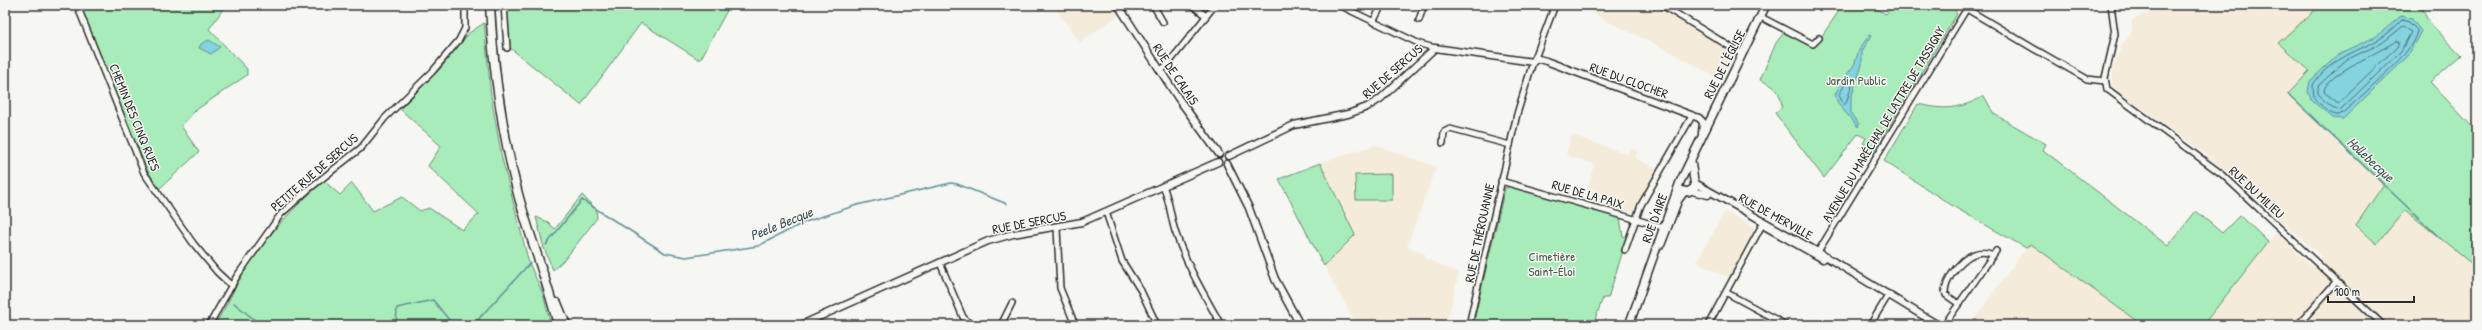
<svg xmlns="http://www.w3.org/2000/svg" width="2482" height="330" font-family="'Patrick Hand',sans-serif">
<style>
.built{fill:#f4ebda}
.green{fill:#a8edb9;stroke:#6a8c72}
.water{fill:#84d3e0;stroke:#609098}
.lines{fill:none;stroke-linecap:round;stroke-linejoin:round}
.shore{stroke:#4f6e73;stroke-width:1}
.stream{stroke:#609098;stroke-width:1.5}
.minor-casing{stroke:#2b2b2b;stroke-width:8}
.tertiary-casing{stroke:#2b2b2b;stroke-width:9}
.secondary-casing{stroke:#2b2b2b;stroke-width:10}
.primary-casing{stroke:#2b2b2b;stroke-width:11}
.minor{stroke:#f6f6f2;stroke-width:5}
.tertiary{stroke:#f6f6f2;stroke-width:6}
.secondary{stroke:#f6f6f2;stroke-width:7}
.primary{stroke:#f6f6f2;stroke-width:8}
.labels{text-anchor:middle;dominant-baseline:central;stroke-width:3;stroke-linejoin:round;paint-order:stroke}
.street-label{font-size:13px;fill:#2b2b2b;stroke:#f6f6f2}
.park-label{font-size:13px;fill:#4a5c4e;stroke:#f6f6f2}
.water-label{font-size:14px;font-style:italic;fill:#415558;stroke:#f6f6f2}
</style>
<rect width="100%" height="100%" fill="#f6f6f2"/>
<filter id="ink" filterUnits="userSpaceOnUse"><feTurbulence type="fractalNoise" baseFrequency=".025" numOctaves="2"/><feDisplacementMap in="SourceGraphic" scale="8" xChannelSelector="R" yChannelSelector="G"/><feConvolveMatrix kernelMatrix="1 2 1 2 8 2 1 2 1" color-interpolation-filters="sRGB"/></filter>
<g filter="url(#ink)">
<g class="built">
<polygon points="1053,5 1113,5 1119,15 1080,42"/>
<polygon points="1597,5 1654,5 1727,50 1731,62 1721,80 1675,54 1599,17 1593,12"/>
<polygon points="2144,5 2321,5 2278,43 2311,71 2288,94 2384,184 2356,225 2377,244 2405,210 2477,268 2477,325 2203,325 2277,231 2311,267 2322,257 2208,156 2112,87 2113,68 2122,46 2132,32 2132,20 2148,13"/>
<polygon points="1572,135 1627,154 1631,149 1638,151 1635,158 1658,170 1634,213 1590,201 1593,188 1588,187 1594,164 1566,155"/>
<polygon points="1375,145 1436,167 1407,246 1425,254 1424,258 1459,273 1446,325 1357,325 1324,266 1355,235 1320,163"/>
<polygon points="1725,211 1753,226 1754,229 1729,278 1697,262"/>
<polygon points="2031,244 2142,325 1970,325 2026,248"/>
</g>
<g class="green">
<polygon points="80,5 226,5 209,29 247,69 247,75 196,110 181,126 199,152 159,189 143,163"/>
<polygon points="505,5 730,5 700,60 641,23 581,105 509,47"/>
<path d="M1843,5H1869L1886,14L1893,5H1952L1957,14L1874,151L1863,143L1866,138L1858,134L1824,178L1775,113L1782,107C1780,90 1775,86 1760,80L1776,43L1785,31L1815,46Z"/>
<polygon points="2321,5 2421,5 2428,21 2461,55 2430,82 2477,132 2477,268 2405,210 2377,244 2356,225 2384,184 2288,94 2310,71 2278,43"/>
<path d="M484,23L491,96L502,159L529,263L543,294L551,325H214C227,307 235,286 247,267C269,233 294,207 324,181L340,195L352,183L373,211L402,197L420,211L429,208L462,230L479,214L428,166L441,146L400,109L440,69L469,33Z"/>
<path d="M1984,96L1994,114L2046,144L2043,150L2168,246L2196,211L2222,233L2240,215L2268,242L2203,325H2142L2031,244L2026,248L1956,208L1884,161L1918,104C1944,110 1959,110 1984,96Z"/>
<polygon points="1320,163 1355,235 1324,266 1279,179"/>
<polygon points="1392,174 1392,200 1356,200 1355,175"/>
<polygon points="1511,186 1620,218 1623,236 1627,238 1608,298 1603,298 1593,325 1473,325 1505,188"/>
<polygon points="582,195 596,209 597,218 565,259 553,270 544,248 536,217 548,222 555,229"/>
</g>
<g class="water">
<polygon points="2401,16 2412,19 2421,31 2408,56 2343,119 2333,118 2311,100 2308,91 2310,81 2340,53 2377,36"/>
<polygon points="1870,34 1872,35 1862,51 1862,65 1851,98 1851,114 1859,124 1858,127 1838,104 1835,95 1840,84 1854,65 1859,50"/>
<polygon points="209,40 220,47 211,54 199,48 201,44"/>
</g>
<g class="lines">
<g class="shore">
<path d="M2402,20L2409,22L2417,30C2416,38 2411,45 2406,52C2401,59 2344,114 2339,115C2330,116 2320,104 2314,98L2313,85C2327,61 2355,52 2378,40C2387,35 2395,27 2402,20Z"/>
<polygon points="2404,26 2411,32 2401,51 2340,110 2332,107 2318,95 2318,86 2346,60 2382,43"/>
<path d="M2396,41L2399,42L2397,47L2338,103L2324,92C2323,75 2383,51 2396,41Z"/>
<polygon points="1850,77 1854,79 1846,103 1844,105 1839,95"/>
</g>
<g class="stream">
<polyline points="2288,94 2440,238"/>
<polyline points="546,245 582,200 665,253 686,257 758,246 805,222 857,205 951,183 957,184 1007,204"/>
<polyline points="234,303 261,325"/>
<polyline points="396,325 397,308 433,300 453,325"/>
<polyline points="473,325 530,263"/>
</g>
<defs>
<g id="minor">
<polyline points="77,5 144,173 193,243 217,272 232,286"/>
<polyline points="504,5 507,48"/>
<polyline points="1153,5 1163,22"/>
<polyline points="1192,5 1206,16"/>
<polyline points="1339,5 1420,44 1435,48"/>
<polyline points="1662,5 1742,54"/>
<polyline points="2111,5 2115,34 2105,78 2107,89 2223,175 2383,325"/>
<polyline points="1967,9 2036,50"/>
<polyline points="1761,17 1813,44 1819,38"/>
<polyline points="1419,20 1424,5"/>
<polyline points="1373,22 1382,5"/>
<polyline points="2038,51 2087,79 2105,81"/>
<polyline points="1535,58 1555,5"/>
<polyline points="1160,71 1168,64 1215,5"/>
<polyline points="1443,143 1444,132 1450,129 1510,145"/>
<polyline points="1501,181 1666,228"/>
<path d="M1163,186C1171,205 1170,217 1176,234C1187,266 1205,296 1221,325"/>
<polyline points="1106,212 1122,261 1141,291 1157,325"/>
<polyline points="1057,228 1060,288 1075,325"/>
<polyline points="1625,250 1641,205 1692,116"/>
<polyline points="1816,255 1969,5"/>
<polyline points="940,263 963,317 971,325"/>
<polyline points="1727,293 1786,325"/>
<path d="M1959,304L1946,295L1945,290C1949,271 1972,244 1993,255"/>
<polyline points="209,325 237,276 281,214 310,188 361,148 385,118 432,72 459,40 465,28 465,5"/>
<polyline points="1001,325 1012,303"/>
<polyline points="1469,325 1517,114 1533,62"/>
<polyline points="1708,325 1762,225"/>
<polyline points="1870,325 1889,294"/>
<polyline points="1944,325 1996,251"/>
<polyline points="2298,325 2336,282"/>
</g>
<g id="tertiary">
<polyline points="1118,5 1178,98 1219,154"/>
<polyline points="1229,156 1294,125 1348,114 1367,107 1380,99 1435,48 1533,62 1535,58 1546,61 1699,118 1703,122 1702,133"/>
<polyline points="1227,164 1249,208 1275,279 1300,325"/>
<polyline points="1695,183 1818,252 1938,325"/>
<polyline points="1692,191 1708,195"/>
<polyline points="1766,227 1823,259"/>
<polyline points="801,325 988,241 1013,234 1082,222 1218,162"/>
</g>
<g id="secondary">
<polyline points="1681,190 1688,192 1695,187 1691,161"/>
<polyline points="1661,244 1678,200 1684,192"/>
<polyline points="1629,325 1680,182 1766,5"/>
</g>
<g id="primary">
<path d="M490,5C493,69 502,132 518,194C530,238 547,280 558,325"/>
<polyline points="557,303 566,325"/>
</g>
</defs>
<use href="#minor" class="minor-casing"/>
<use href="#tertiary" class="tertiary-casing"/>
<use href="#secondary" class="secondary-casing"/>
<use href="#primary" class="primary-casing"/>
<use href="#minor" class="minor"/>
<use href="#tertiary" class="tertiary"/>
<use href="#secondary" class="secondary"/>
<use href="#primary" class="primary"/>
</g>
</g>
<g class="labels">
<g class="street-label">
<text transform="translate(1724 64) rotate(-63)">RUE DE L'ÉGLISE</text>
<text transform="translate(1392 71) rotate(-41)">RUE DE SERCUS</text>
<text transform="translate(1176 74) rotate(56)">RUE DE CALAIS</text>
<text transform="translate(1629 80) rotate(20)">RUE DU CLOCHER</text>
<text transform="translate(135 117) rotate(68)">CHEMIN DES CINQ RUES</text>
<text transform="translate(1883 124) rotate(-59)">AVENUE DU MARÉCHAL DE LATTRE DE TASSIGNY</text>
<text transform="translate(314 172) rotate(-41)">PETITE RUE DE SERCUS</text>
<text transform="translate(2257 192) rotate(43)">RUE DU MILIEU</text>
<text transform="translate(1588 194) rotate(16)">RUE DE LA PAIX</text>
<text transform="translate(1776 216) rotate(29)">RUE DE MERVILLE</text>
<text transform="translate(1654 218) rotate(-70)">RUE D'AIRE</text>
<text transform="translate(1029 222) rotate(-11)">RUE DE SERCUS</text>
<text transform="translate(1479 233) rotate(-78)">RUE DE THÉROUANNE</text>
</g>
<g class="park-label">
<text x="1856" y="80">Jardin Public</text>
<text x="1552" y="256">Cimetière<tspan x="1552" dy="15">Saint-Éloi</tspan></text>
</g>
<g class="water-label">
<text transform="translate(2371 159) rotate(43)">Hollebecque</text>
<text transform="translate(781 223) rotate(-22)">Peele Becque</text>
</g>
</g>
<rect width="2482" height="330" fill="none" stroke="#f6f6f2" stroke-width="20"/>
<rect x="10" y="10" width="2462" height="310" fill="none" stroke="#2b2b2b" stroke-width="1.5" filter="url(#ink)"/>
<path d="M2328 296v6h86v-6" fill="none" stroke="#2b2b2b" stroke-width="2"/>
<text x="2334" y="296" font-size="12" fill="#2b2b2b" stroke="#f6f6f2" stroke-width="3" paint-order="stroke">100 m</text>
</svg>
